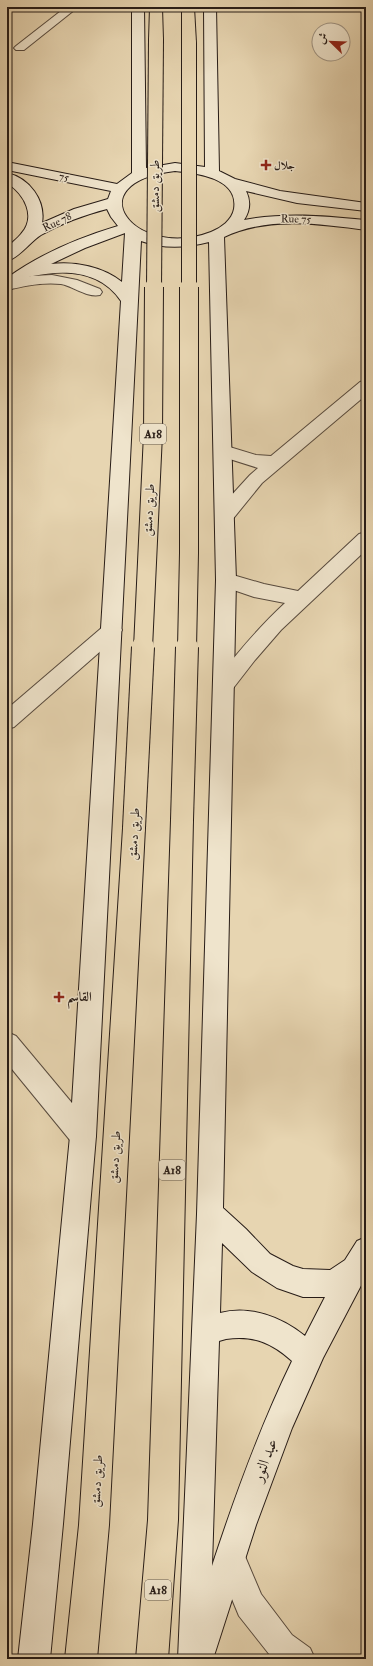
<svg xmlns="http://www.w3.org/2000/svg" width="373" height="1666" font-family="'IM FELL Double Pica',Amiri,serif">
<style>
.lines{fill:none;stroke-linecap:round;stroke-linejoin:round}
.lane-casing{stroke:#574a3e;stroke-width:2}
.street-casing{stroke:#574a3e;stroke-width:2}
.secondary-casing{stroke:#271c17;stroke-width:2}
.highway-casing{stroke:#271c17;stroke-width:2}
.lane{fill:#efe4cc;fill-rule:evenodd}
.street{fill:#efe4cc;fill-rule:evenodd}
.secondary{fill:#efe4cc;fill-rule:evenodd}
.highway{fill:#e7d5b1;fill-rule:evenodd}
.highway-bridge-far2-casing{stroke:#271c17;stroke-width:16;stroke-linecap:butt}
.highway-bridge-far1-casing{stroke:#271c17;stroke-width:20;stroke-linecap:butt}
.highway-bridge-casing{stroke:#271c17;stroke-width:24;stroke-linecap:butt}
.highway-bridge-far2{stroke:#e7d5b1;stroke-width:14}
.highway-bridge-far1{stroke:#e7d5b1;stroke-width:18}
.highway-bridge{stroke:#e7d5b1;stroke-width:22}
.poi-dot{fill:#8f2418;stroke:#efe4cc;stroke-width:1.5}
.labels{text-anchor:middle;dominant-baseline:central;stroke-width:3;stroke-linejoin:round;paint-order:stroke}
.far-poi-label{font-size:11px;font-weight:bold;fill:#271c17;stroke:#efe4cc;text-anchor:start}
.far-street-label{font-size:11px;fill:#271c17;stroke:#efe4cc}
.shield{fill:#efe4cc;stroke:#63584d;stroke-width:1}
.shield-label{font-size:12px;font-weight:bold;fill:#271c17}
.street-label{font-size:13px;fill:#271c17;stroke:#efe4cc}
.poi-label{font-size:13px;font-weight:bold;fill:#271c17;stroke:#efe4cc;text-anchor:start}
.near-street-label{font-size:16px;fill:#271c17;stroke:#efe4cc}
</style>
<rect width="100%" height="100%" fill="#e7d5b1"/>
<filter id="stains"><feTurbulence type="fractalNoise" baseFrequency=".005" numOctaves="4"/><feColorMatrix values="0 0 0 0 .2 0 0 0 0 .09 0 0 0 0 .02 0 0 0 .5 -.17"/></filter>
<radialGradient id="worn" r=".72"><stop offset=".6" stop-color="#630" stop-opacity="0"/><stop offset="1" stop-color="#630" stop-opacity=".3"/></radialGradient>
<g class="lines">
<defs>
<g id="lane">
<polygon points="66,7 78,7 24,50 16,50 14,48 16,46"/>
<path d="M52,275L77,280L100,289L102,292L100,295C87,298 73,286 61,284C42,282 25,286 7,290V282L31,276Z"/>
</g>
<g id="street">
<polygon points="366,380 366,395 262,483 232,520 225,522 218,520 216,515 218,510 250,475 258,468 217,455 214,451 217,447 223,445 256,455 271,456 360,382"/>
<path d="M366,532V550L281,630L255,660L231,691L224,693L217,691L214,685L217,679C238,652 259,627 285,603L254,597L219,585L216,580L219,575L226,573L264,584L298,591L359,534Z"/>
<polygon points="112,622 119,625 122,630 119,635 14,727 7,729 7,709 105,625"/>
<polygon points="7,1032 16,1036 92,1127 96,1136 92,1145 83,1149 74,1145 7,1063"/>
<polygon points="230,1543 241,1547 261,1594 292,1635 310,1648 315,1659 273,1659 239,1616 215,1558 219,1547"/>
</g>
<path id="secondary" d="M132,7H144L146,168L175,163L205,167L204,7H216L219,171L235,179L280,191L366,203V211L297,203L246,191C251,201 250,211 244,220C285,212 325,216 366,220V230C319,224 268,216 224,237L236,580L223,1208L246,1229L270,1254L293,1266L303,1269L330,1270L345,1260L357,1241L366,1237V1276L323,1358L292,1428L256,1525L213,1659H178L197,1214L216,580L209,242C186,248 163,249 141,241L96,1136L63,1524L50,1659H18L33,1524L70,1136L121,301C101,271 66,269 33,276C24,277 17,288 7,291V278C40,254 78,238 118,226L111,217L107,209C84,215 62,223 41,235C30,242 19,258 7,261V248C11,243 17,239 21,234C37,216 24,194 7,183V173C29,178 46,200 42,223L74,209L108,199L111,191L7,170V162L117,184L132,173ZM175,171C197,173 239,178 234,209C232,220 221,228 211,232C135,261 74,183 175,171ZM125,233L122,282C103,267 76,261 51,264L85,248ZM222,1243L252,1272L277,1288L303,1297H325L305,1336C282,1317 250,1305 220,1313ZM226,1339C254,1335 272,1343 292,1361C260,1427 235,1496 212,1566L219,1341Z"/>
<g id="highway">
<polygon points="150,7 162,7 163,40 161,43 151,43 149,40"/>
<polygon points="182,7 194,7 196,43 194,46 184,46 182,43"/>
<polygon points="182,811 190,813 193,820 178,1520 168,1659 136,1659 148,1520 171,820 174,813"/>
<polygon points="134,819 142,821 145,828 109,1525 97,1659 65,1659 79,1525 123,828 126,821"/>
</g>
</defs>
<use href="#lane" class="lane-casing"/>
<use href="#street" class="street-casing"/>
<use href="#secondary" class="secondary-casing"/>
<use href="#highway" class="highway-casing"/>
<use href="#lane" class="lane"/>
<use href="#street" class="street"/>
<use href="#secondary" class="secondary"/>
<use href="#highway" class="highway"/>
<defs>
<g id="highway-bridge-far2">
<polyline points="189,43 189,288"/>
<polyline points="154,288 156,40"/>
</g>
<g id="highway-bridge-far1">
<polyline points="143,648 153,434 154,287"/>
<polyline points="187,648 189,553 189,287"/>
</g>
<g id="highway-bridge">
<polyline points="182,820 187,647"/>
<polyline points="134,828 143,647"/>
</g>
</defs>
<use href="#highway-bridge-far2" class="highway-bridge-far2-casing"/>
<use href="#highway-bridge-far1" class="highway-bridge-far1-casing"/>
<use href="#highway-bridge" class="highway-bridge-casing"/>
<use href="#highway-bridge-far2" class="highway-bridge-far2"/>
<use href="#highway-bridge-far1" class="highway-bridge-far1"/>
<use href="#highway-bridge" class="highway-bridge"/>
</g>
<g class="poi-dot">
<path d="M264 159h4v4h4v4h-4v4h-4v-4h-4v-4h4z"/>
<path d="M57 991h4v4h4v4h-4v4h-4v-4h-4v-4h4z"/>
</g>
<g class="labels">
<g class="far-poi-label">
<text x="274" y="165">جلال</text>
</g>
<g class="far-street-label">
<text transform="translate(64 177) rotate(11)">75</text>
<text transform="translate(296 219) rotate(1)">Rue 75</text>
<text transform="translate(57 222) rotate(-26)">Rue 78</text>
</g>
<g class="shield">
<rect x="140" y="424" width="26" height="20" rx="3"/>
<rect x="159" y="1160" width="26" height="20" rx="3"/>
<rect x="145" y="1580" width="26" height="20" rx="3"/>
</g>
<g class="shield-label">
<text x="153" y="434">A18</text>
<text x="172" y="1170">A18</text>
<text x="158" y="1590">A18</text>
</g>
<g class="street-label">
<text transform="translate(155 186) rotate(-90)">طريق دمشق</text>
<text transform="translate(149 510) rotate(-87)">طريق دمشق</text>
<text transform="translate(134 834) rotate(-87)">طريق دمشق</text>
<text transform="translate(115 1157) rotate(-87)">طريق دمشق</text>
<text transform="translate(97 1481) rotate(-87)">طريق دمشق</text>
</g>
<g class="poi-label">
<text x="67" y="997">القاسم</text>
</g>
<g class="near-street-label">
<text transform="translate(265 1460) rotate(-69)">عبد النور</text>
</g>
</g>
<rect width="373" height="1666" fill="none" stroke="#e7d5b1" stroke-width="24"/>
<rect x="8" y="8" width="357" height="1650" fill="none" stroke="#271c17" stroke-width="2"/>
<rect x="12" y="12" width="349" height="1642" fill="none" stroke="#271c17"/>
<g transform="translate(331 42) rotate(293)"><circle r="19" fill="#efe4cc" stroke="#9f9484"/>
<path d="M0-3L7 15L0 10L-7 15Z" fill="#8f2418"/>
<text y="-6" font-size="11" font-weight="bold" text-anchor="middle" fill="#271c17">ش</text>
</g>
<rect width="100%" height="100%" filter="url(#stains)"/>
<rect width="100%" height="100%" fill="url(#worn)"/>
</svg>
